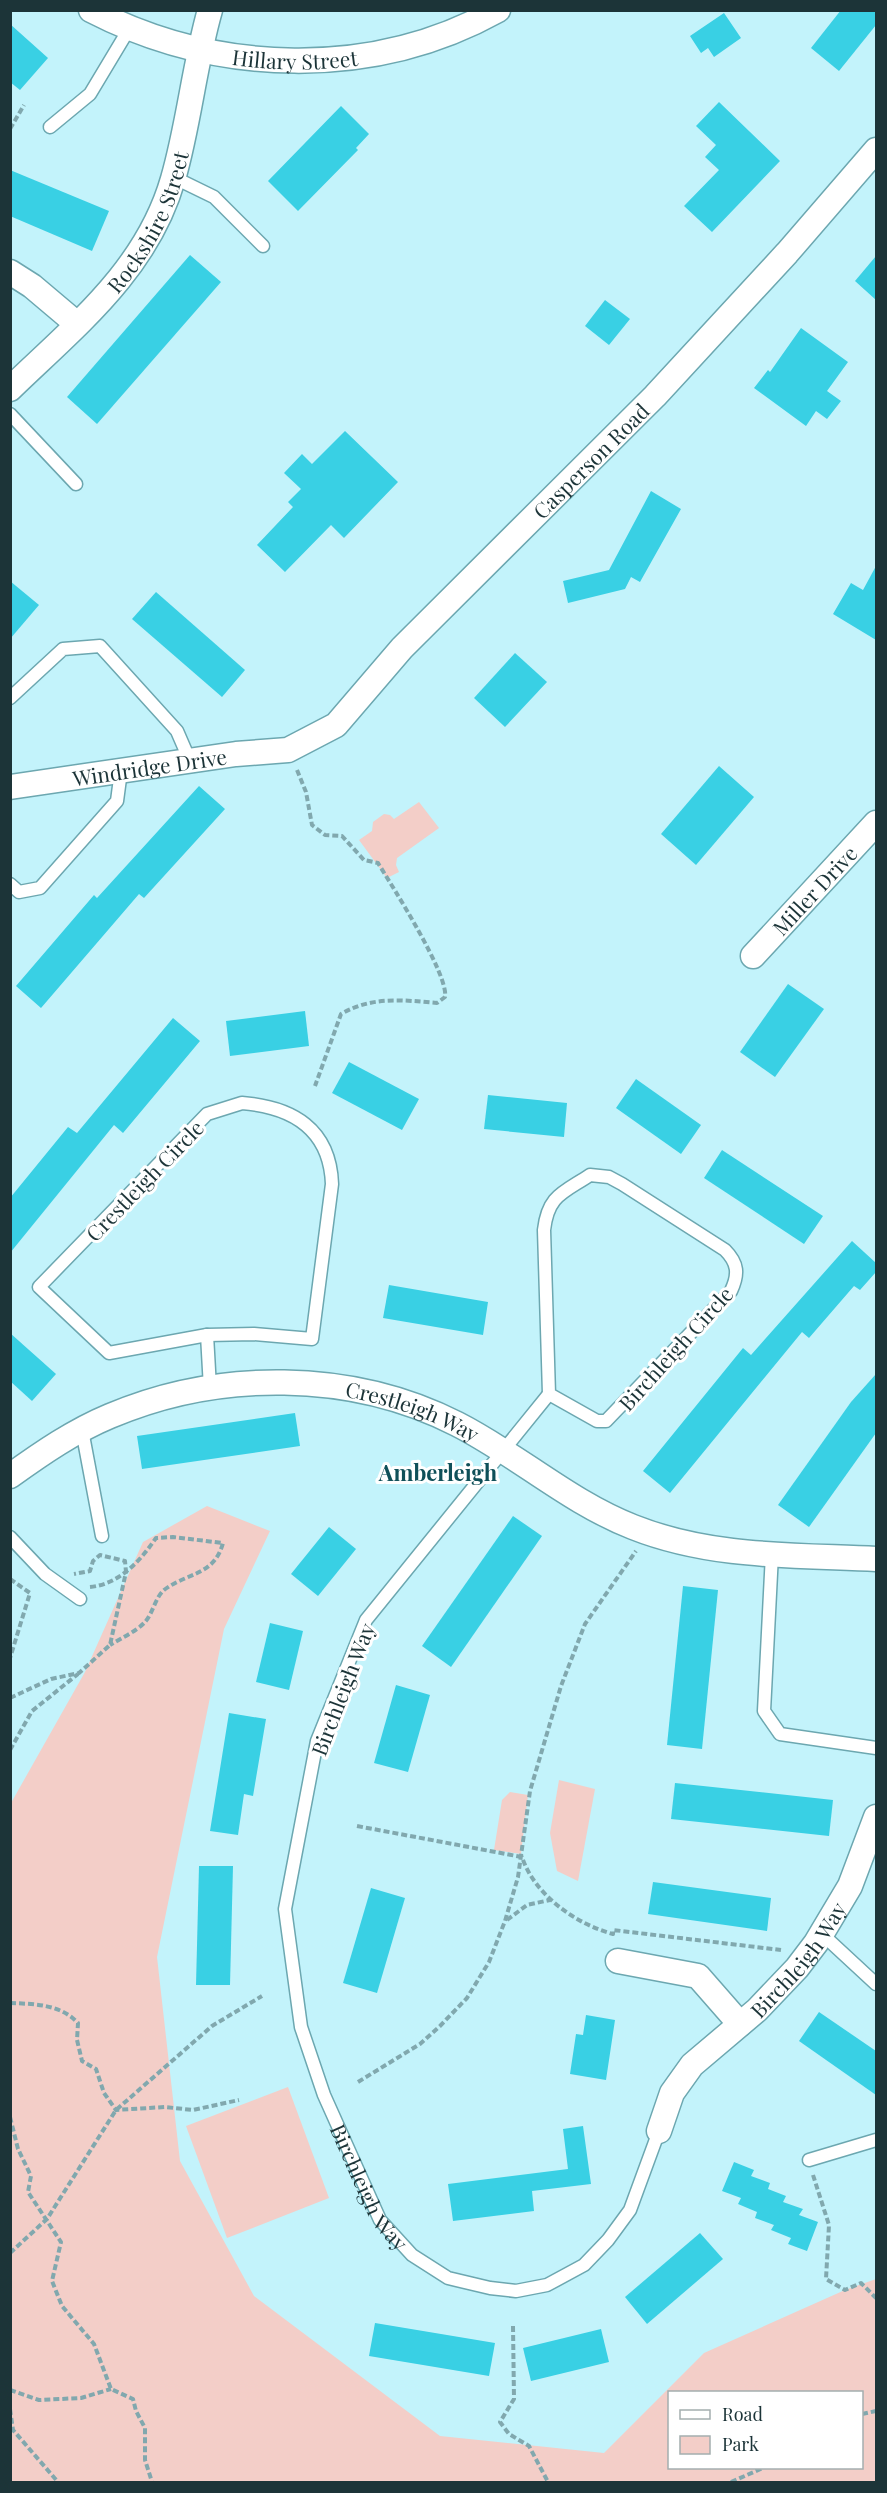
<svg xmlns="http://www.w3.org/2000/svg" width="887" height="2493" font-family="'Playfair Display',serif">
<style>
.green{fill:#f3cec8;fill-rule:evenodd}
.building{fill:#39d0e4}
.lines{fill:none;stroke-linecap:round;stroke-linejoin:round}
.lane-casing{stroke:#6ca7b0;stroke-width:15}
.street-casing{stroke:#6ca7b0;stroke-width:27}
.path{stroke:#81a8ae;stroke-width:4;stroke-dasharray:6 3;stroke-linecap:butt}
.lane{stroke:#fff;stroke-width:12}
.street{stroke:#fff;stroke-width:24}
.labels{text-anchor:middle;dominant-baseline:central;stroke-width:6;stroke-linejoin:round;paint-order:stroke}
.street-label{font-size:21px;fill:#1c3438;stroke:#fff}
.neighbourhood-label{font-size:22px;font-weight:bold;fill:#0f5059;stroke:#fff}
</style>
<rect width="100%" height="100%" fill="#c3f3fb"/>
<g class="green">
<polygon points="419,802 439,828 397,858 396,865 399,872 387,878 359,840 372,831 373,822 384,814 390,815 394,819"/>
<path d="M207,1506L270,1531L224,1629L157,1957L180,2161L254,2296L440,2436L604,2453L704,2353L845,2290L876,2279V2482H11V1803L85,1672L143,1542ZM670,2392H862V2468H670Z"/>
<polygon points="559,1780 595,1789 578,1881 557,1871 550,1833"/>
<polygon points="510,1792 528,1795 521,1854 494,1850 502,1800"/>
<polygon points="288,2087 329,2198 227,2238 186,2126"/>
</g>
<g class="building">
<polygon points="841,10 876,10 876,25 839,71 811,48"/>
<polygon points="724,13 741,38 714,57 708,48 701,53 690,36"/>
<polygon points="10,24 48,58 20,90 10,82"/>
<polygon points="719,102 780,161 712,232 684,206 719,170 705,157 716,145 696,126"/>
<polygon points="341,106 369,134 356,148 358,150 298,211 268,181"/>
<polygon points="10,170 109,211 92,251 10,216"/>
<polygon points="190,255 221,282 97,424 67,397"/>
<polygon points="876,256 876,300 855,281"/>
<polygon points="605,300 630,319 609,345 585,326"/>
<polygon points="801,328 848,362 827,391 841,401 827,419 816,411 806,426 754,388 768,370 770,372"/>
<polygon points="345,431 398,482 344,538 331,525 285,572 257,545 293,507 288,502 301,489 284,473 302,454 312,464"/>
<polygon points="651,491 681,509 640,582 631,577 625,589 568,603 563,581 609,570"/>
<polygon points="876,566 876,640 833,614 851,583 863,590"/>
<polygon points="10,581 39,605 10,639"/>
<polygon points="156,592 245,670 222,697 132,619"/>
<polygon points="515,653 547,682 505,727 474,698"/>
<polygon points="719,766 754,797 696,865 661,834"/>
<polygon points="199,786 225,809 144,898 139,894 41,1008 16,986 94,895 97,898"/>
<polygon points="788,984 824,1009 775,1077 740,1052"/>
<polygon points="305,1011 309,1046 230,1056 226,1021"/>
<polygon points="173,1018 200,1041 123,1133 114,1125 10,1253 10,1198 68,1127 77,1133"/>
<polygon points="349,1062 419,1099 402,1130 332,1093"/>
<polygon points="636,1079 701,1125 681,1154 616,1108"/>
<polygon points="488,1095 567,1103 564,1137 484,1129"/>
<polygon points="722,1150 823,1216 804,1244 704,1178"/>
<polygon points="852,1241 876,1263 876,1272 860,1290 854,1286 809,1338 802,1332 670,1493 643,1471 743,1348 751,1355"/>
<polygon points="389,1285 488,1302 483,1335 383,1318"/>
<polygon points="10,1333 56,1374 32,1401 10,1381"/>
<polygon points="876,1374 876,1433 809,1527 778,1505 851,1402"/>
<polygon points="295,1413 300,1446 142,1469 137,1436"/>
<polygon points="513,1516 542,1536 451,1667 422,1646"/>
<polygon points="329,1527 356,1549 318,1596 291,1574"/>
<polygon points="683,1586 718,1590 702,1749 667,1745"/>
<polygon points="270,1623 303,1631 289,1690 256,1682"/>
<polygon points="396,1685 430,1695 408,1772 374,1763"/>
<polygon points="229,1713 266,1719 253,1796 244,1794 238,1835 210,1831"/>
<polygon points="675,1783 833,1800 829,1836 671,1819"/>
<polygon points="199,1866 233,1866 230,1985 196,1985"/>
<polygon points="653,1882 771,1898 767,1931 648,1914"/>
<polygon points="371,1888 405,1898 377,1993 343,1983"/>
<polygon points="819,2012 876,2051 876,2095 799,2041"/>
<polygon points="586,2015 615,2020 606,2080 570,2074 576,2034 583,2035"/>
<polygon points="583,2126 591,2184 532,2191 534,2211 453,2221 448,2184 568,2169 563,2129"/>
<polygon points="734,2162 754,2170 751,2176 770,2183 768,2189 786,2196 783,2202 803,2209 799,2215 818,2222 807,2251 788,2244 791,2238 771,2230 774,2225 755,2218 757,2212 738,2204 741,2198 722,2191"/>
<polygon points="700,2233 723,2259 647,2324 625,2297"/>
<polygon points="375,2323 495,2343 489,2376 369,2356"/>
<polygon points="601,2329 609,2362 531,2381 523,2348"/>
</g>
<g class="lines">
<defs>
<g id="lane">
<polyline points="50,127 90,94 129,29"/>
<polyline points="173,177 214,197 263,246"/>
<polyline points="10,414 76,484"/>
<polyline points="10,698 63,649 100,646 177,731 190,761"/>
<polyline points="10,884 19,892 40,888 117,801 121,771"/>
<path d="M242,1103C293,1107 330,1129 332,1184L312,1339L254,1334L207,1335L109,1353L39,1287L207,1114Z"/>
<path d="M590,1175L609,1177L622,1184L725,1250C738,1263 739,1274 731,1291L606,1421H597L549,1394L544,1230C548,1195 563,1193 590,1175Z"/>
<polyline points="207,1335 210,1388"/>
<path id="s1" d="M549,1394L366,1620L317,1741L285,1909L301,2027L324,2095L380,2220L412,2255L448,2278L490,2288L516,2291L547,2285L584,2265L608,2240L630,2210L659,2131"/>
<polyline points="82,1430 102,1536"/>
<polyline points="10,1537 45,1574 80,1599"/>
<polyline points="772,1554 764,1711 780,1734 876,1748"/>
<polyline points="822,1934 876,1984"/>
<polyline points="809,2160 876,2140"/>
</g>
<g id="street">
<path id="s2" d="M91,10C217,75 372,80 498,10"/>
<polyline points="10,272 32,286 77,324"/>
<path id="s3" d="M10,389C75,326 147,270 173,179C189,124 194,66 210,10"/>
<path id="s4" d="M10,787L236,754L288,750L336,725L402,648L655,396L787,253L876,150"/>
<path id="s5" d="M753,956L876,823"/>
<path id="s6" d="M10,1476C42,1453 74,1431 110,1416C218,1370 351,1370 457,1424C518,1455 569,1502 633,1527C711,1558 794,1555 876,1559"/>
<polyline points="618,1961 698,1976 740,2024"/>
<path id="s7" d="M659,2131L672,2093L692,2065L757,2010L797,1968L816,1943L850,1886L876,1817"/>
</g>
</defs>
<use href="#lane" class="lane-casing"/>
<use href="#street" class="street-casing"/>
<g class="path">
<polyline points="10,129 24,105"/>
<path d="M297,770L306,792L312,825L325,835L342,836L364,860L378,863C392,886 449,975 445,997L437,1003C403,1000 372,996 341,1014L315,1086"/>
<polyline points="10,1579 30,1593 10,1658"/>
<path d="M90,1587C120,1584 140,1561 156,1538L173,1537L223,1543C214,1576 188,1572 164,1590C155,1598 153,1613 145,1622C137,1631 121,1638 110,1645"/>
<polyline points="10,1698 51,1679 79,1673 110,1645 126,1572 125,1561 100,1555 93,1561 90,1571 74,1574"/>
<polyline points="10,1750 32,1711 78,1674"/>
<path d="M357,1826L522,1857C534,1894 575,1924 613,1934V1930L781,1950"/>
<polyline points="507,1920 527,1905 550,1900"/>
<path d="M10,2003C35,2004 60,2004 78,2023L77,2040L82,2061L96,2069L104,2093L116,2110L165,2107L193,2110L239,2100"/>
<polyline points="358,2082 420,2044 440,2026 467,1998 489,1962 505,1921 518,1877 530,1791 561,1686 585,1624 636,1551"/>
<polyline points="10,2117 18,2149 31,2176 28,2192 61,2242 52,2281 62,2306 94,2344 111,2389 133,2399 136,2411 145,2428 145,2460 152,2482"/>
<polyline points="813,2175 829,2225 826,2279 845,2290 861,2283 876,2298"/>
<polyline points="10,2253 47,2219 116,2110 212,2026 262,1996"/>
<polyline points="513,2326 514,2399 500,2422 509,2434 529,2446 548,2482"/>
<polyline points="10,2390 39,2400 81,2398 111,2389"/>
<polyline points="10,2409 13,2430 58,2482"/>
<polyline points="862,2414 876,2411"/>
<polyline points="731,2482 763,2468"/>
</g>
<use href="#lane" class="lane"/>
<use href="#street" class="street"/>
</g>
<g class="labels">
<g class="street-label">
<text stroke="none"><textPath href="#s2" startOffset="212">Hillary Street</textPath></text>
<text stroke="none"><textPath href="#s3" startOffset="220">Rockshire Street</textPath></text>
<text stroke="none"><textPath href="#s4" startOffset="702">Casperson Road</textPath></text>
<text stroke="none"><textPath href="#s4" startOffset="141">Windridge Drive</textPath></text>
<text stroke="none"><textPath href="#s5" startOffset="90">Miller Drive</textPath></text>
<text transform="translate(144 1180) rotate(-46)">Crestleigh Circle</text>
<text transform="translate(675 1348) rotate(-48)">Birchleigh Circle</text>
<text stroke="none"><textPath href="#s6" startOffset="428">Crestleigh Way</textPath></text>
<text transform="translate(342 1689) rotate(-69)">Birchleigh Way</text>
<text stroke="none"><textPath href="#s7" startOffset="225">Birchleigh Way</textPath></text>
<text stroke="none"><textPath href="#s1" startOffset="886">Birchleigh Way</textPath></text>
</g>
<g class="neighbourhood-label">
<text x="438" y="1472">Amberleigh</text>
</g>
</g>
<rect width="887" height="2493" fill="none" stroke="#1c3438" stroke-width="24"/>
<rect x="668" y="2391" width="195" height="78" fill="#ffffff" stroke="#a4aeaf" stroke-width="1.5"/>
<rect x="680" y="2410" width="30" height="9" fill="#ffffff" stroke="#a4aeaf" stroke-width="1.5"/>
<text x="722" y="2421" font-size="18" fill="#1c3438">Road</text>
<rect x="680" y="2436" width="30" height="18" fill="#f3cec8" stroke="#a4aeaf" stroke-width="1.5"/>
<text x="722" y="2451" font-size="18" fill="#1c3438">Park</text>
</svg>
